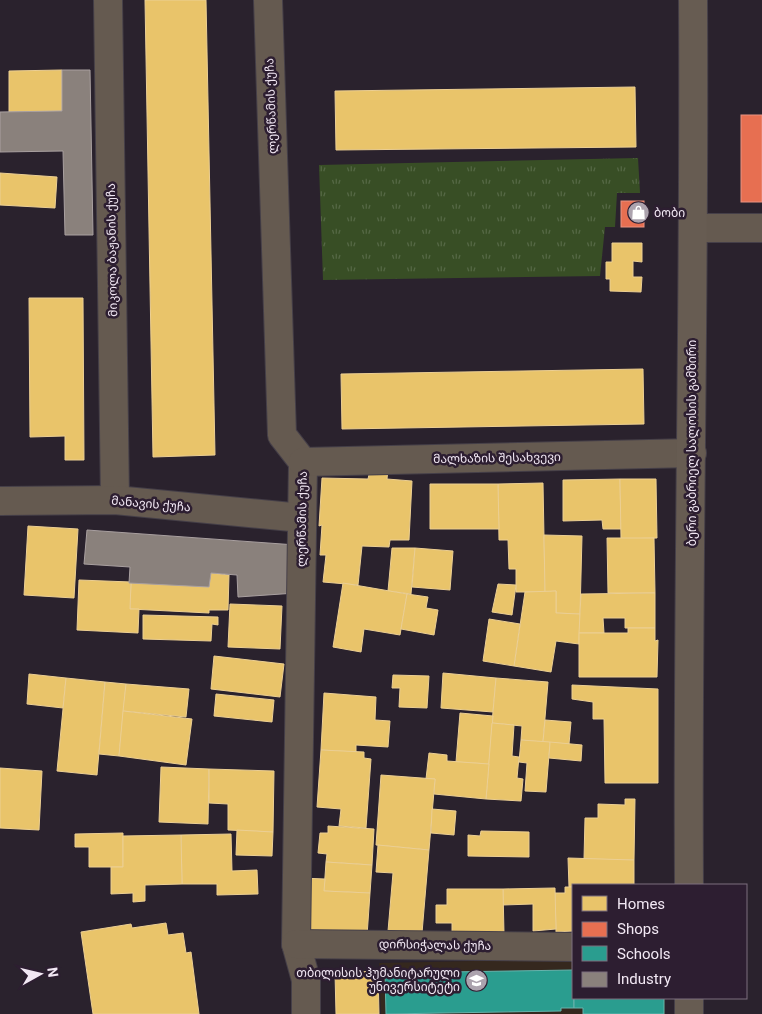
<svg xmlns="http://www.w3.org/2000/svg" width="762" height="1014" font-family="Roboto,'Noto Sans Georgian',sans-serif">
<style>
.education{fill:#35281e}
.park{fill:url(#park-tufts)}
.homes{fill:#e9c46a;stroke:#eccf93}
.shops{fill:#e76f51;stroke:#ea9382}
.schools{fill:#2a9d8f;stroke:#66b4ad}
.industry{fill:#8a817c;stroke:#a9a0a0}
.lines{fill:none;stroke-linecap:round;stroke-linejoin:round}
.minor-casing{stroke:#453f48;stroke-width:30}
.secondary-casing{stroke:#453f48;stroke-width:30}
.minor{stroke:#655a50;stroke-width:28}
.secondary{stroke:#675c52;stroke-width:28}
.labels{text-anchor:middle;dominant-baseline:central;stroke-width:5;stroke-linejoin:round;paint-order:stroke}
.street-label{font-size:12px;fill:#f2e8f4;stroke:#2d1e31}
.poi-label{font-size:12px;fill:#f2e8f4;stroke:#2d1e31;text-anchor:start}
</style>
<defs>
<pattern id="park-tufts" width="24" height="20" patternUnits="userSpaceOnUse" patternTransform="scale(1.25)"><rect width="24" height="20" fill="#384e25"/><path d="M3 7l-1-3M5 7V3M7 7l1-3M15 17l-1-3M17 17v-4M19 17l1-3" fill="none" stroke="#556845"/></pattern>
</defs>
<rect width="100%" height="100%" fill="#2a222d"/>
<polygon class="education" points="573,959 573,998 665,998 665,1014 381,1014 379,963"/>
<polygon class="park" points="638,158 640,193 617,193 615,227 605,227 600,276 323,280 319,165"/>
<g class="homes">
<polygon points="145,0 206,0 215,455 153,457"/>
<polygon points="62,70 62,111 9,112 9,71"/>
<polygon points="635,87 636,147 336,150 335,91"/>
<polygon points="0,173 57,177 55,208 0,205"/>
<polygon points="612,243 642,243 642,262 633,261 633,277 642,277 641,292 610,291 610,279 606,279 606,262 612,262"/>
<polygon points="29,298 83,298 84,460 65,460 65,436 30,437"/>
<polygon points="643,369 644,424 342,429 341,374"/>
<polygon points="388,469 387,479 412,481 409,540 390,540 389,547 362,546 358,585 323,582 326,555 320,555 322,525 319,526 322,478 368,479 370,470"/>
<polygon points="620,479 621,529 603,529 602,520 563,521 563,480"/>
<polygon points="620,479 656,479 657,538 621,539"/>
<polygon points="543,483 545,592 516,592 516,569 509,569 508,540 499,540 498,484"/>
<polygon points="430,484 498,484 499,529 430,529"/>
<polygon points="28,526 78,529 74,598 24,595"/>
<polygon points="544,535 582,536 580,614 556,613 556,591 545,592"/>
<polygon points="607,538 654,538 655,593 608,593"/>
<polygon points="392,548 415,548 411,594 388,591"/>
<polygon points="415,548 453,551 450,590 412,587"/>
<polygon points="211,573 229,575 228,610 209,610 209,613 130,609 131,582 209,587"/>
<polygon points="79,580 131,582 130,609 139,609 138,633 77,630"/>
<polygon points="343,583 407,594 400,635 364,629 361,652 333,647"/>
<polygon points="498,584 516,585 512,615 492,612"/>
<polygon points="556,591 556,613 580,614 579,644 556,641 551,672 514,666 525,592"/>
<polygon points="655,593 655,628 625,628 625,618 603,618 604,633 579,633 581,594"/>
<polygon points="407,594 428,597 426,608 438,610 434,635 401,629"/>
<polygon points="230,604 282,606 280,649 228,647"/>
<polygon points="143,615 218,617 218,625 212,624 211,641 143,639"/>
<polygon points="489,619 520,624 514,666 483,661"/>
<polygon points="628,628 655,628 655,641 658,640 657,677 579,677 579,633 628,633"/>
<polygon points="214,656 284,664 280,697 211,689"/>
<polygon points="443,673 496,678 493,712 441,708"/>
<polygon points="29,674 66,678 63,708 27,704"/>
<polygon points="393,675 429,676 427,708 399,707 400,688 392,688"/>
<polygon points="66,678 105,682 97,775 57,771"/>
<polygon points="496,678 548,682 543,742 521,740 522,726 492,723"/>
<polygon points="105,682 126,684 119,756 99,754"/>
<polygon points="126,684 189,689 186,717 123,711"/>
<polygon points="572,685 658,689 658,783 605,783 604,719 593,719 593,702 572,699"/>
<polygon points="324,693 376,697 375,720 390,721 388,747 356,745 356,752 321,750"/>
<polygon points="216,694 274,700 272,722 214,716"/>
<polygon points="123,711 192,719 186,765 119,756"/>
<polygon points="460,713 493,716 489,764 456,762"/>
<polygon points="545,720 571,722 569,744 543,742"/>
<polygon points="492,723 514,725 512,756 519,757 517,778 523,779 521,801 486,799"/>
<polygon points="521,740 550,742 546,792 525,791 527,763 519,762"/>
<polygon points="550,742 582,745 581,761 549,758"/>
<polygon points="321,750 364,752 364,758 371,759 366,828 339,826 341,809 317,807"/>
<polygon points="429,753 447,755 447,761 489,764 486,799 434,794 435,779 426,779"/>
<polygon points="161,767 209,769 208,824 159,822"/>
<polygon points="0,768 42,771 39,830 0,828"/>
<polygon points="209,769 274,771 273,832 228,830 228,804 209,803"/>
<polygon points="381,775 435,779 429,850 376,845"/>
<polygon points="625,799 635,799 634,860 584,859 585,818 598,818 598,804 625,805"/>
<polygon points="432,809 456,811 454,835 431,833"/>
<polygon points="328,826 374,829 372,865 326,862 327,854 318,853 320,833 328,833"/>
<polygon points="237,830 273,832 272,856 236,855"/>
<polygon points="481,831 529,832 529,857 468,856 468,835 480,836"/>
<polygon points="123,833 123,867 89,867 89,847 75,847 75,834"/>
<polygon points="231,834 232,871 257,870 258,894 217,895 217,884 182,884 181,835"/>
<polygon points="181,835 182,884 145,885 145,901 133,902 133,893 111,894 111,867 123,867 123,836"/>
<polygon points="378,845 429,850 422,933 388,931 393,873 376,872"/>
<polygon points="568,858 634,860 634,885 573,885 573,887 569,887"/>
<polygon points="326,862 372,865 370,893 324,891"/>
<polygon points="301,878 325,879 324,891 370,893 367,936 305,932"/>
<polygon points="565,887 573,887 573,931 556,932 555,893 565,893"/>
<polygon points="555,888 556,929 533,931 533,904 503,905 503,889"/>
<polygon points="447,889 503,889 504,934 452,935 452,923 436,923 436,905 447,905"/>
<polygon points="166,923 168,935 183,933 186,953 191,952 199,1014 93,1014 81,932 131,924 132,928"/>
<polygon points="378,971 379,1014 336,1014 335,973"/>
</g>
<g class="shops">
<rect x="741" y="115" width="21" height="87"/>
<rect x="621" y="201" width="23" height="26"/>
</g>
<g class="schools">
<polygon points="573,970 574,1008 561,1008 561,1011 386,1014 385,973"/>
<polygon points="574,998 664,998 664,1014 583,1014 583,1008 574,1008"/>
</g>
<g class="industry">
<polygon points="62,70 90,70 93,235 65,235 63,151 0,152 0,112 62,111"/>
<polygon points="87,530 296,545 296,593 238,597 237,575 211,573 209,587 129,583 130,567 84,564"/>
</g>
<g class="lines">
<defs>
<g id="minor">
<polyline points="108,0 115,500"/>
<polyline points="268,0 282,435 303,462 296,944 306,980 306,1014"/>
<polyline points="693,228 762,228"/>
<polyline points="303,462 692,453"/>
<polyline points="0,501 115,500 302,518"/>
<polyline points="296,944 573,947"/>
</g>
<g id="secondary">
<path d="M689,885C687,590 695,295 693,0"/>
<polyline points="689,998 689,1014"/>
</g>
</defs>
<use href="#minor" class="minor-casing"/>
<use href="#secondary" class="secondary-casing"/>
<use href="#minor" class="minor"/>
<use href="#secondary" class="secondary"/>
</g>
<defs>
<symbol id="shop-disc" viewBox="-11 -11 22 22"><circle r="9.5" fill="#aca3ae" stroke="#2d1e31"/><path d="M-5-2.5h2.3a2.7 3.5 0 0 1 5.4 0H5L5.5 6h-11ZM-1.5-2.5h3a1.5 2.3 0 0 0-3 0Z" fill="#fff"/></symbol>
<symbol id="university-disc" viewBox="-11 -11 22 22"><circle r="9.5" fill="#aca3ae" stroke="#2d1e31"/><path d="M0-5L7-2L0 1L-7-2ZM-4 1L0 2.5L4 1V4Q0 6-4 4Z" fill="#fff"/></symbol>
</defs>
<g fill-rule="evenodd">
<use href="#shop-disc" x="626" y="200" width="25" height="25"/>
<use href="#university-disc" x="464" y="968" width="25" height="25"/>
</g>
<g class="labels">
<g class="street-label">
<text transform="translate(271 106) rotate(-92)">ლერწამის ქუჩა</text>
<text transform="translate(112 250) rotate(-91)">მიკოლა ბაჟანის ქუჩა</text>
<text transform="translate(692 443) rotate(-90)">ბერი გაბრიელ სალოსის გამზირი</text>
<text transform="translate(497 458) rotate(-1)">მალხაზის შესახვევი</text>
<text transform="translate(151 504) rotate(5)">მანავის ქუჩა</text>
<text transform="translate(302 519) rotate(-89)">ლერწამის ქუჩა</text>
<text transform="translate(435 945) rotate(1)">დირსიჭალას ქუჩა</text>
</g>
<g class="poi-label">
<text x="654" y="213">ბობი</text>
<text x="460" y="973" text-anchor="end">თბილისის ჰუმანიტარული<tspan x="460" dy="14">უნივერსიტეტი</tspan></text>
</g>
</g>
<rect x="572" y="884" width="175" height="115" fill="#2d1e31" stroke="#7c6f7f"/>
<rect x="582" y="896" width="25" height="15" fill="#e9c46a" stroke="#7c6f7f"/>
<text x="617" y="909" font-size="15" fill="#f2e8f4">Homes</text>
<rect x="582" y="922" width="25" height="15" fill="#e76f51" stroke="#7c6f7f"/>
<text x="617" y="934" font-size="15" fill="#f2e8f4">Shops</text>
<rect x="582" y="946" width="25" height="15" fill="#2a9d8f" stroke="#7c6f7f"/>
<text x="617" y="959" font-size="15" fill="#f2e8f4">Schools</text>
<rect x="582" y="972" width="25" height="15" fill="#8a817c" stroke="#7c6f7f"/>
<text x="617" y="984" font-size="15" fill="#f2e8f4">Industry</text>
<g transform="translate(40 974) rotate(82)" stroke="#2d1e31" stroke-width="4" paint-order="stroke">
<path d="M0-4L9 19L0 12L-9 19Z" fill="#f2e8f4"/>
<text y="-8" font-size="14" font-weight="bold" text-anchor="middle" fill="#f2e8f4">N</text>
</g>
</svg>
